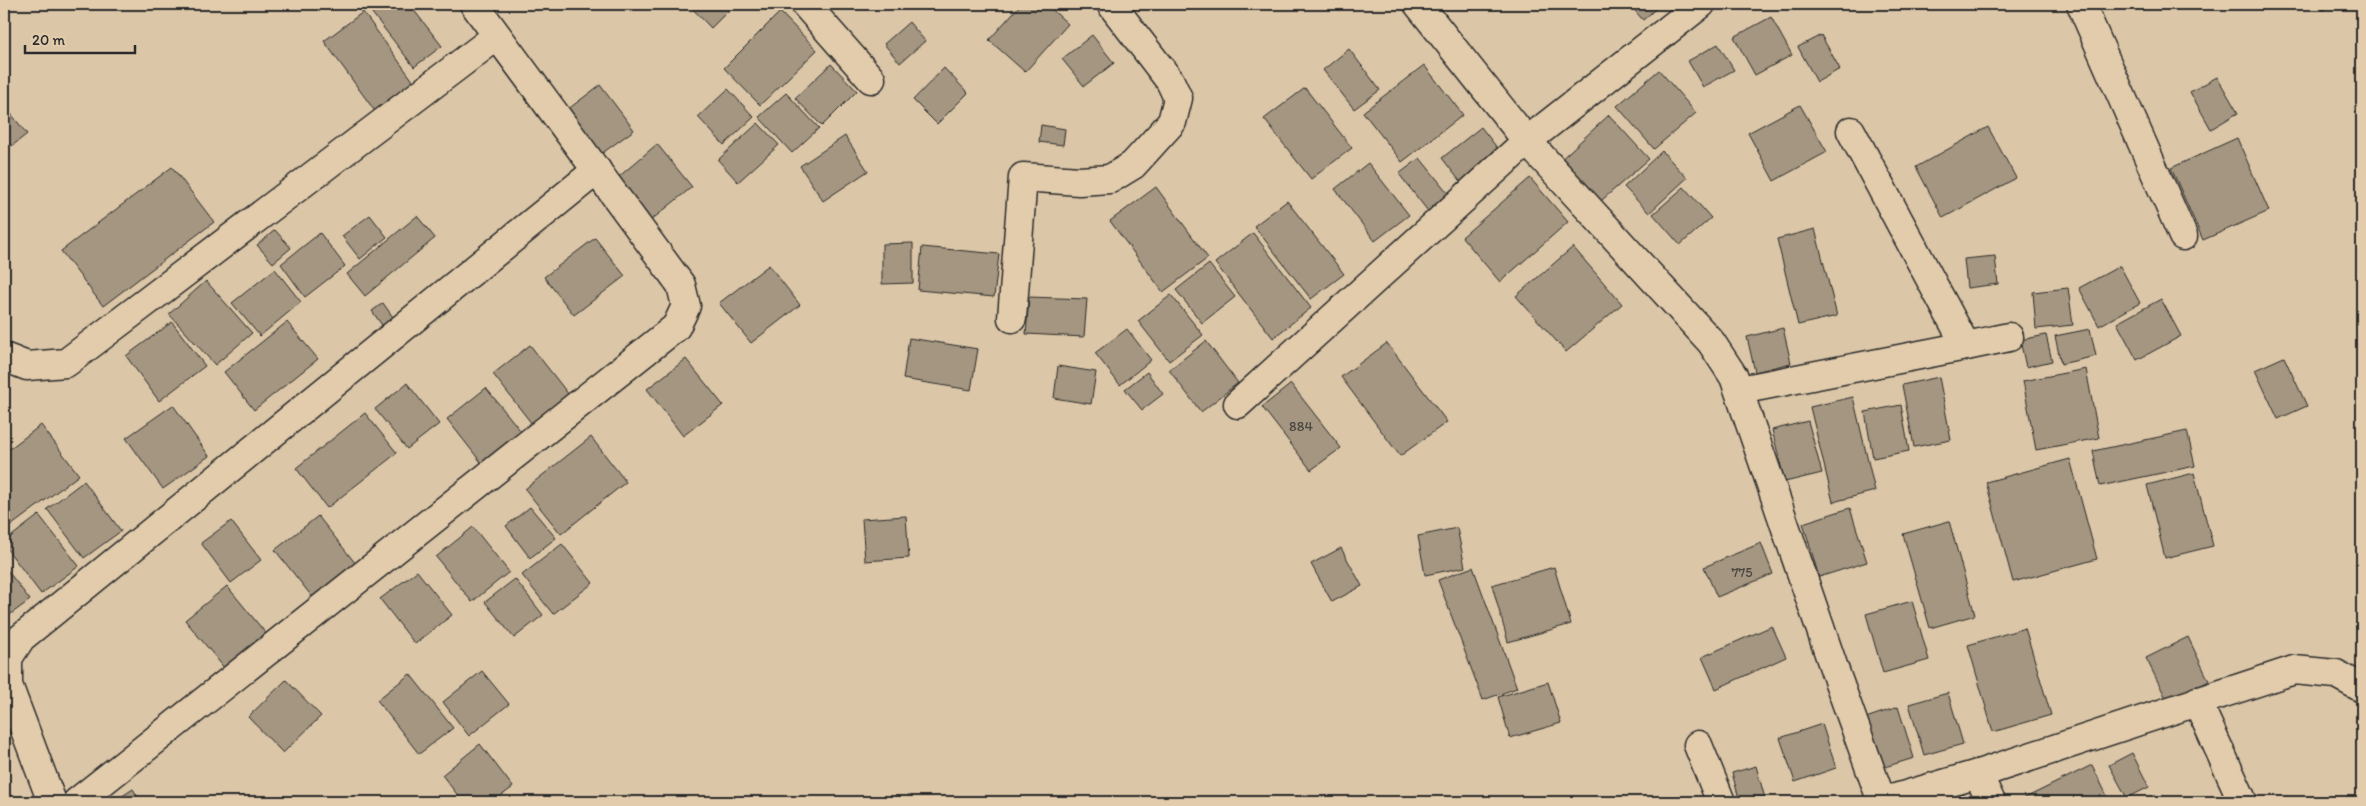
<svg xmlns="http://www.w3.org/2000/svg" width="2366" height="806" font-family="Itim,sans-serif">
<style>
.building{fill:#a49680;stroke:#2b2b2b}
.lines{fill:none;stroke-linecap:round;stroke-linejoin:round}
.minor-casing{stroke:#2b2b2b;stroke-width:31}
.minor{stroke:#e2ccac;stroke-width:28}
.labels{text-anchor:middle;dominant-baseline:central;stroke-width:5;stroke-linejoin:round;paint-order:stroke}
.number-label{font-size:14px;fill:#494640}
</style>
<rect width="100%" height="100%" fill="#dbc6a7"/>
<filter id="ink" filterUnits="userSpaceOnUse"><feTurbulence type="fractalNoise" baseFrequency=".02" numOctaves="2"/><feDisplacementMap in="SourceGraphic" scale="10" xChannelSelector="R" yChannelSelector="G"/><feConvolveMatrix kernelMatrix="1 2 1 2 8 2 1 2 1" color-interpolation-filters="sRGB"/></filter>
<g filter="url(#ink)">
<g class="building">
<polygon points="384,4 409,4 442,46 414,67 372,13"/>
<polygon points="688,4 735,4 711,28"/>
<polygon points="1021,4 1046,4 1068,24 1025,72 989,40"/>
<polygon points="1629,4 1661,4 1643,20"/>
<polygon points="2319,4 2334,4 2323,10"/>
<polygon points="363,12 416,85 377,114 324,41"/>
<polygon points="780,12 817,50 760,105 724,68"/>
<polygon points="1771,17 1792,55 1755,75 1734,37"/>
<polygon points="909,22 925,41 900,63 884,44"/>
<polygon points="1092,35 1114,63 1084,86 1062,59"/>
<polygon points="1821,35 1840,69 1817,82 1798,47"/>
<polygon points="1718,44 1734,70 1703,87 1688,61"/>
<polygon points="1349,49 1380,90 1354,109 1323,70"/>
<polygon points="831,64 857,91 822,126 795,98"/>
<polygon points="1424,65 1463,115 1402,162 1363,112"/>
<polygon points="944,68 968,93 937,124 913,100"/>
<polygon points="1659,70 1696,113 1654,149 1617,106"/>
<polygon points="2217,77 2238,113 2211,129 2190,92"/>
<polygon points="600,85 634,130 597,157 563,113"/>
<polygon points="1305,88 1352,148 1311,179 1264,119"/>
<polygon points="728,89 754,117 724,145 698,117"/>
<polygon points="786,93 819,128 792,153 759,117"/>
<polygon points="4,105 27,134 12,146 4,136"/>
<polygon points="1800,105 1827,152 1774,181 1748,133"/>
<polygon points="1609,115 1649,159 1594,207 1556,164"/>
<polygon points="758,123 779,145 738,182 718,160"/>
<polygon points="1041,125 1065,129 1063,145 1039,142"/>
<polygon points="1481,127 1505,158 1466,189 1442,158"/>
<polygon points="1988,127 2016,178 1943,218 1916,167"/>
<polygon points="845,136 868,171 823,201 800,166"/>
<polygon points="2237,138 2269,211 2203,240 2171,168"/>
<polygon points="657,144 692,187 649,222 615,180"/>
<polygon points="1662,151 1687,178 1649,213 1624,187"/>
<polygon points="1420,158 1452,198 1431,215 1399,174"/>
<polygon points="1368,163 1409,215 1375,241 1335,189"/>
<polygon points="172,167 214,222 103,306 61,251"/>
<polygon points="1530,178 1568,222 1500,282 1462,237"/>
<polygon points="1156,187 1208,258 1163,292 1110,221"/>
<polygon points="1684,187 1711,218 1680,245 1653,214"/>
<polygon points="1287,201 1344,274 1311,299 1254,226"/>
<polygon points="370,215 387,237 360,259 342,236"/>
<polygon points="417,216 435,238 365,296 347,274"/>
<polygon points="1815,229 1837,316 1798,325 1777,239"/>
<polygon points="275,230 291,248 273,263 257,245"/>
<polygon points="320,233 345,266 305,297 281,264"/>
<polygon points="1253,233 1311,308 1273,338 1215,263"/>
<polygon points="595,238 625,276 574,315 544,277"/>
<polygon points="913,243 913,283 882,284 882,244"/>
<polygon points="922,247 999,254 994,297 918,290"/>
<polygon points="1573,247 1622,304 1566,352 1516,296"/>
<polygon points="1995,256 1998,284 1967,288 1964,259"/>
<polygon points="1209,264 1235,297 1202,323 1176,290"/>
<polygon points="769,265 800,305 751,343 719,303"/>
<polygon points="2120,266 2140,303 2099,326 2079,288"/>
<polygon points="275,269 301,302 260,336 232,303"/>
<polygon points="206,281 252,333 215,365 169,314"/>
<polygon points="2068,288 2073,325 2036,329 2033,292"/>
<polygon points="1171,295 1203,335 1169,361 1138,321"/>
<polygon points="1029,297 1087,299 1084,337 1026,334"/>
<polygon points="2161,299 2181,336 2137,360 2117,323"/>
<polygon points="383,303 395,320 384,328 372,311"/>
<polygon points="172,322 205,366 159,401 126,356"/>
<polygon points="287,322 318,359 254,410 224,372"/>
<polygon points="1783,328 1791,363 1755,372 1747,337"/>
<polygon points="1127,329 1151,360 1120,385 1095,353"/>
<polygon points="2090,329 2096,356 2061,364 2055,336"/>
<polygon points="2046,335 2052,361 2026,367 2020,340"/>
<polygon points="909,338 978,349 971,390 903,379"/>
<polygon points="1206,341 1238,383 1201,412 1169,370"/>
<polygon points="1387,343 1447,422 1400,456 1341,377"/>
<polygon points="530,345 569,395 532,424 493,374"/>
<polygon points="2284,357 2307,406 2278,419 2255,370"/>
<polygon points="686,359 723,405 683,436 647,389"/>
<polygon points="1058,366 1096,372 1091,404 1054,398"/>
<polygon points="2086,369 2099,438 2036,450 2023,381"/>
<polygon points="1147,372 1163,394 1142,410 1125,389"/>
<polygon points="1939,377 1951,440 1914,447 1902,385"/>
<polygon points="407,383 439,424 407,449 375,409"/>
<polygon points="1291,384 1341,448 1311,470 1262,407"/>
<polygon points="486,388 524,435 484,466 447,419"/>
<polygon points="1853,397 1875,491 1833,502 1810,407"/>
<polygon points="173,405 209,456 163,489 126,438"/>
<polygon points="1901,405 1909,451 1873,458 1865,412"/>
<polygon points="365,413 397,453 327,508 296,468"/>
<polygon points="1808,421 1822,473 1785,482 1772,430"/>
<polygon points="41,425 79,475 4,531 4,453"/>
<polygon points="2187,431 2195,466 2100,486 2093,451"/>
<polygon points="591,437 626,482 561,534 525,489"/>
<polygon points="2070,459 2097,559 2013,582 1986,482"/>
<polygon points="2194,473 2213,546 2165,558 2147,485"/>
<polygon points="84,481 121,531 84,558 47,509"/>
<polygon points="530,507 556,538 530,558 506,526"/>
<polygon points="1850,508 1867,562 1819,577 1803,523"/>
<polygon points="39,515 79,566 41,594 4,545 4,542"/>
<polygon points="318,516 356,564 313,598 275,550"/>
<polygon points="906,516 909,558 865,561 862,519"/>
<polygon points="231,521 261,560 231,583 201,543"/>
<polygon points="1949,521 1975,615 1930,628 1903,534"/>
<polygon points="473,527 509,572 472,602 436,557"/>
<polygon points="1457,528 1465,567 1425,575 1418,536"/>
<polygon points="1761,543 1773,574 1717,597 1704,567"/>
<polygon points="562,544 593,583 553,614 522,575"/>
<polygon points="1341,548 1362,586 1332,602 1311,564"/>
<polygon points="4,566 30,600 4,619"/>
<polygon points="1473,567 1517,688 1483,700 1438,580"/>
<polygon points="1554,567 1571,624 1508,642 1492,585"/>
<polygon points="417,571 452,615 415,644 380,599"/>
<polygon points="515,579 543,615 514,638 485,602"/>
<polygon points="227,586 268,636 226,670 185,620"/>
<polygon points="1912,601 1929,660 1883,673 1866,614"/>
<polygon points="1772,626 1786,657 1716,689 1702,657"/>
<polygon points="2025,628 2051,715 1993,732 1968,645"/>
<polygon points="2188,637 2209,681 2168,702 2146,658"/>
<polygon points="482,671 509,704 469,736 443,702"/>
<polygon points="410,674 453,728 419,754 377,700"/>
<polygon points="286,680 321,716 283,753 248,717"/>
<polygon points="1548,682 1561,723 1510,738 1498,697"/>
<polygon points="1948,693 1963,744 1924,755 1909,704"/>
<polygon points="1898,707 1914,758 1875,770 1860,720"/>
<polygon points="1822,724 1836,768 1795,782 1780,738"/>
<polygon points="480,744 513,787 493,802 463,802 442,775"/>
<polygon points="2132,753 2149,787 2127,798 2109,765"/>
<polygon points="2092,765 2110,802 2017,802"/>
<polygon points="1756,766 1766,802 1740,802 1732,773"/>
<polygon points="133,789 141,802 113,802"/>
</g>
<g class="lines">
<defs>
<g id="minor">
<polyline points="805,4 871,79"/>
<polyline points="1418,4 1527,141 1711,342 1734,377 1837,677 1882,802 1978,774 2294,670 2336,674 2362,688"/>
<polyline points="2081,4 2183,236"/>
<polyline points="1012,318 1023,177 1079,181 1110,179 1133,165 1172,122 1178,98 1170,81 1111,4"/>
<polyline points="1966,346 2009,337"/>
<polyline points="4,357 27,366 66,363 497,36"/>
<polyline points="1740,390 1966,346 1851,131"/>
<polyline points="1238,404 1527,141 1701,4"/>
<polyline points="2197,701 2243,802"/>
<polyline points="1698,745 1721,802"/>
<polyline points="1978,774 1991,802"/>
<polyline points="52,802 8,685 8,658 21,638 597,170"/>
<polyline points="77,802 676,327 686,306 681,285 474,4"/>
</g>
</defs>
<use href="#minor" class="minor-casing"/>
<use href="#minor" class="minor"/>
</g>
</g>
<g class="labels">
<g class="number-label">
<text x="1301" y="426">884</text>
<text x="1742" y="572">775</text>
</g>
</g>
<rect width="2366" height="806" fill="none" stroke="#e2ccac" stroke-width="20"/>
<rect x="10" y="10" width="2346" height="786" fill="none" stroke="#2b2b2b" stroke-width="2" filter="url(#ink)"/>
<path d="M25 45v8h110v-8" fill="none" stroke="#2b2b2b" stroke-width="2.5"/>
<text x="32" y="45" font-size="15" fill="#2b2b2b" stroke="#e2ccac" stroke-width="4" paint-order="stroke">20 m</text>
</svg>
